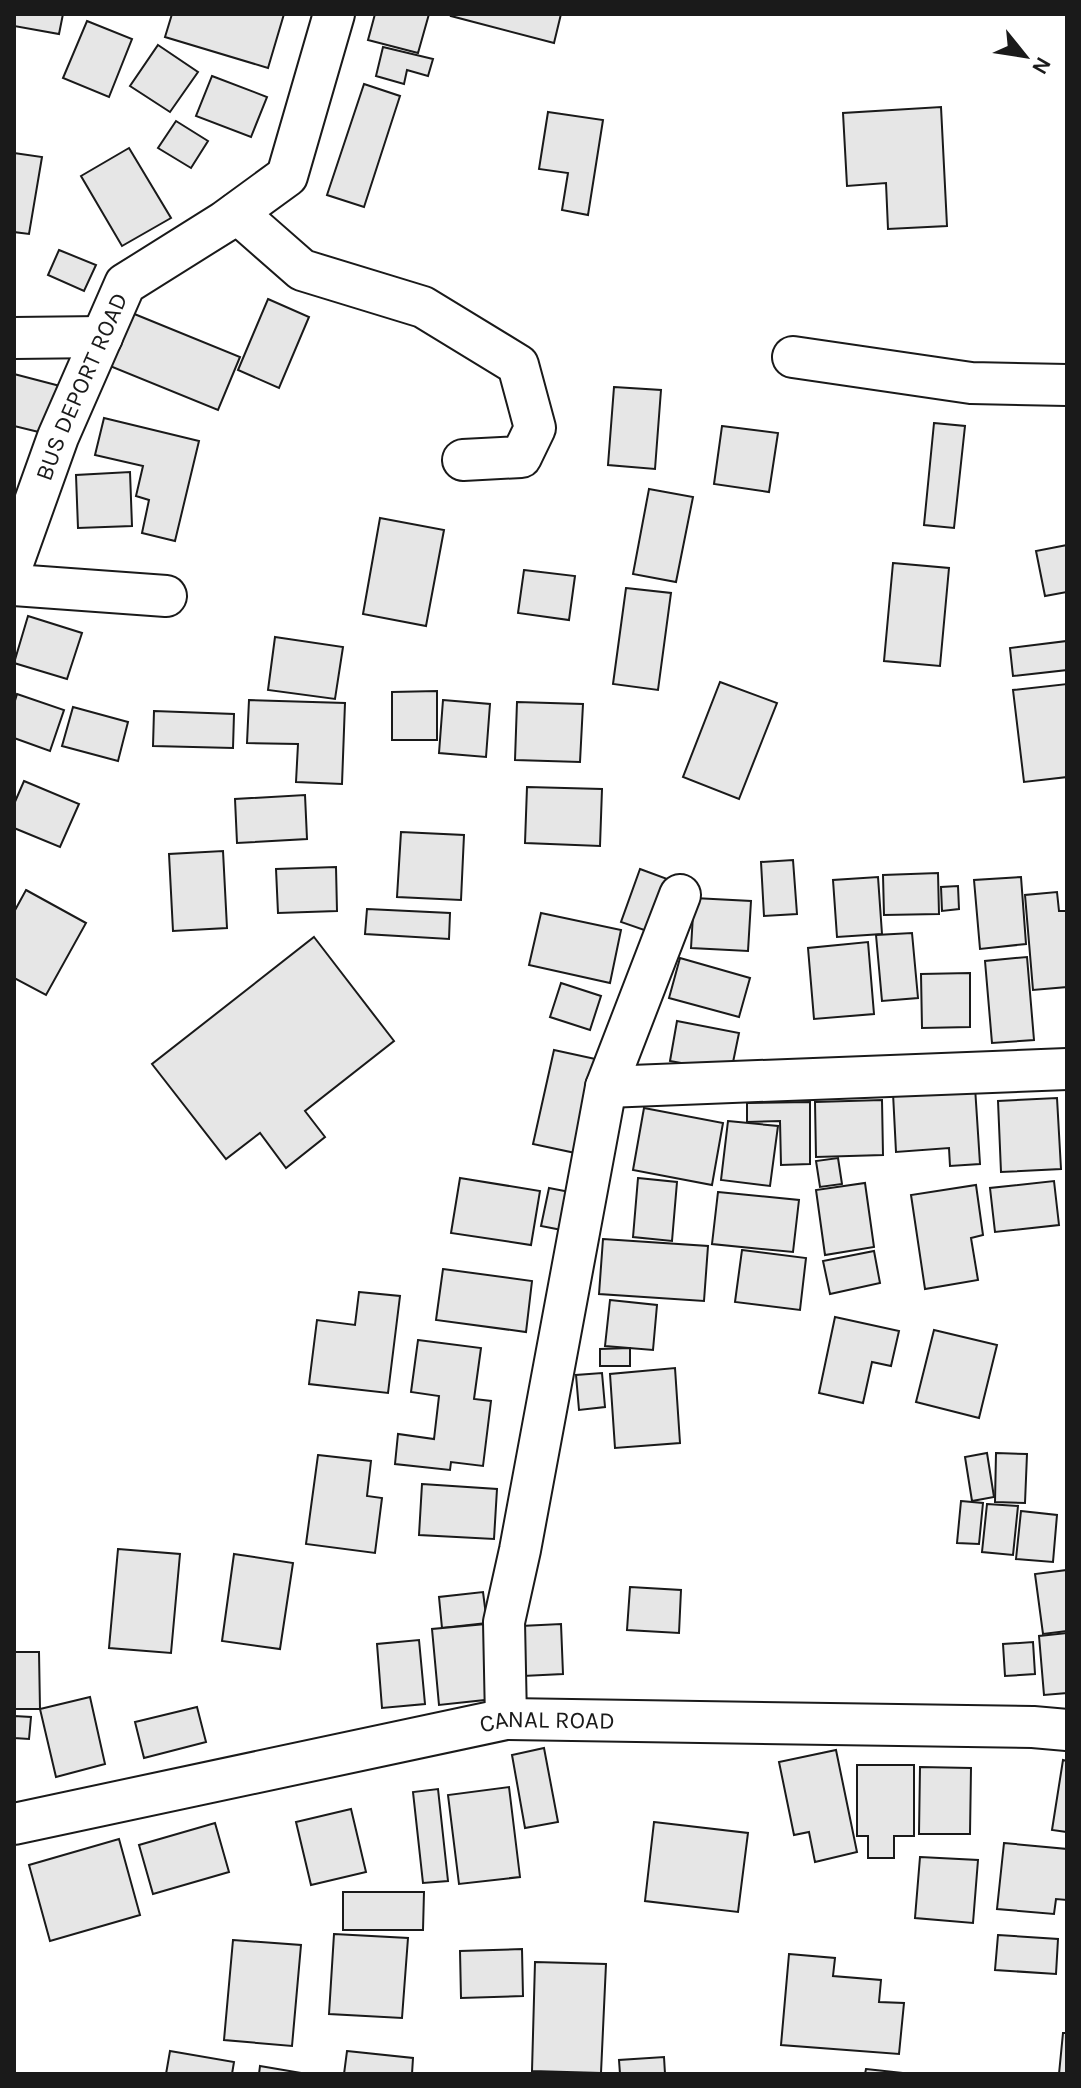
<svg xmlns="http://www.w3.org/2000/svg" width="1081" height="2088" font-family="Karla,sans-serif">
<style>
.building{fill:#e6e6e6;stroke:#1a1a1a;stroke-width:2}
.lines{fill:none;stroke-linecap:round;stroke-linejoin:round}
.minor-casing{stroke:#1a1a1a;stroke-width:44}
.minor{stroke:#fff;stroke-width:40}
.labels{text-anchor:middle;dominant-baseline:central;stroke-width:6;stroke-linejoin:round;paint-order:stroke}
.street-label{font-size:24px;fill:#1a1a1a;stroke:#fff}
</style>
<rect width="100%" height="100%" fill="#fff"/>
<g class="building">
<polygon points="14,14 63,14 59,34 14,26"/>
<polygon points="172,14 284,14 268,68 165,37"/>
<polygon points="375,14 429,14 418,53 368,40"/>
<polygon points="452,14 561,14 554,43 451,16"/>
<polygon points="87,21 132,39 109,97 63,78"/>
<polygon points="158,45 198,72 170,112 130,86"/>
<polygon points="383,47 433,59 428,76 407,70 404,84 376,76"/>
<polygon points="212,76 267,97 251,137 196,116"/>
<polygon points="364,84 400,96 364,207 327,195"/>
<polygon points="941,107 947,226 888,229 886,183 847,186 843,113"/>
<polygon points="548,112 603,120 588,215 562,210 568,173 539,169"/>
<polygon points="176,121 208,141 191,168 158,148"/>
<polygon points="129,148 171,218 122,246 81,176"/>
<polygon points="14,153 42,157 29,234 14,232"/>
<polygon points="59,250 96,265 84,291 48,275"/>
<polygon points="268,299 309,317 279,388 238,370"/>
<polygon points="127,311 240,357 218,410 105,364"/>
<polygon points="14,374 60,386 47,434 14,426"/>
<polygon points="614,387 661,390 655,469 608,465"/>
<polygon points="104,418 199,441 175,541 142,533 149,500 136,496 143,466 95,455"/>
<polygon points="934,423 965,426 954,528 924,525"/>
<polygon points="722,426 778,433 769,492 714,484"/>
<polygon points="130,472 132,526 78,528 76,475"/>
<polygon points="649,489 693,497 676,582 633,574"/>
<polygon points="380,518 444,530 426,626 363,614"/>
<polygon points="1067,545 1067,592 1045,596 1036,551"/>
<polygon points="893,563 949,568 940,666 884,661"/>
<polygon points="524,570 575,576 569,620 518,613"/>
<polygon points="626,588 671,593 658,690 613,684"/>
<polygon points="28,616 82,633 67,679 14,663"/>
<polygon points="275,637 343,647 335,699 268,690"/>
<polygon points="1067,641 1067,670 1013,676 1010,648"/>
<polygon points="720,682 777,703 739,799 683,777"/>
<polygon points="1067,684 1067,777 1024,782 1013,690"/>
<polygon points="437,691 437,740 392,740 392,692"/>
<polygon points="17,694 64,710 50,751 14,738 14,704"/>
<polygon points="249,700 345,703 342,784 296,782 298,744 247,743"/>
<polygon points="443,700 490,704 486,757 439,753"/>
<polygon points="517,702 583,704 580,762 515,760"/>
<polygon points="73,707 128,722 118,761 62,746"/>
<polygon points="154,711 234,714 233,748 153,746"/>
<polygon points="24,781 79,804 60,847 14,828 14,804"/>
<polygon points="527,787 602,789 600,846 525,843"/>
<polygon points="305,795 307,839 237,843 235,799"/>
<polygon points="401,832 464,835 461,900 397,897"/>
<polygon points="223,851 227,928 173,931 169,854"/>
<polygon points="793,860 797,914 764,916 761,862"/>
<polygon points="336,867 337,911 278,913 276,869"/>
<polygon points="640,869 670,880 650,932 621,922"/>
<polygon points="938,873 939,914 884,915 883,875"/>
<polygon points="878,877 882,934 837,937 833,880"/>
<polygon points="1021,877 1026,944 980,949 974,880"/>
<polygon points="958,886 959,909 942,911 941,887"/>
<polygon points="26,890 86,923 46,995 14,978 14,912"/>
<polygon points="1057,892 1059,911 1067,911 1067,987 1033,990 1025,895"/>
<polygon points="694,898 751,901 748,951 691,948"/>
<polygon points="367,909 450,913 449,939 365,934"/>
<polygon points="541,913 621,930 610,983 529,965"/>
<polygon points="912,933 918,998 882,1001 876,935"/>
<polygon points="314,937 394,1041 305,1111 325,1137 286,1168 260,1133 226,1159 152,1064"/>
<polygon points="868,942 874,1014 814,1019 808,948"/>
<polygon points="1027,957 1034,1040 992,1043 985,961"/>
<polygon points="680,958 750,978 739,1017 669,998"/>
<polygon points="970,973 970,1027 922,1028 921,974"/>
<polygon points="561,983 601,996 590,1030 550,1017"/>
<polygon points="677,1021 739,1033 731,1072 670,1061"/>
<polygon points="554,1050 600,1060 580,1154 533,1144"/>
<polygon points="975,1087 980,1164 950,1166 949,1148 896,1152 893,1093"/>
<polygon points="1057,1098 1061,1169 1001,1172 998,1101"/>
<polygon points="882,1100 883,1155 816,1157 815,1102"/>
<polygon points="810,1102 810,1164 781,1165 780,1121 747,1122 747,1103"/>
<polygon points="644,1108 723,1123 712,1185 633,1170"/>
<polygon points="728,1121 778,1126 770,1186 721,1180"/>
<polygon points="838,1158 842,1184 820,1187 816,1161"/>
<polygon points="460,1178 540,1191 531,1245 451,1233"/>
<polygon points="638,1178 677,1182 672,1241 633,1237"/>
<polygon points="1054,1181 1059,1225 995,1232 990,1188"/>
<polygon points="865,1183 874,1247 825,1255 816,1190"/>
<polygon points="976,1185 983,1235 971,1238 978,1280 925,1289 911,1195"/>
<polygon points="549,1188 575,1193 567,1231 541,1226"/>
<polygon points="718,1192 799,1200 793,1252 712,1244"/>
<polygon points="603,1239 708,1246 704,1301 599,1294"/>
<polygon points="742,1250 806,1258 800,1310 735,1302"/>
<polygon points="874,1251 880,1283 830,1294 823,1261"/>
<polygon points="443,1269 532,1281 526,1332 436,1320"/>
<polygon points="359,1292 400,1296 388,1393 309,1384 317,1320 355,1325"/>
<polygon points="610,1300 657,1305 653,1350 605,1346"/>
<polygon points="835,1317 899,1331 891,1366 872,1362 863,1403 819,1393"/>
<polygon points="934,1330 997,1345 979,1418 916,1402"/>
<polygon points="418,1340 481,1348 474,1399 491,1401 483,1466 451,1462 450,1470 395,1464 398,1434 434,1439 439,1396 411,1392"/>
<polygon points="630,1348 630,1366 600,1366 600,1349"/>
<polygon points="675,1368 680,1443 615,1448 610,1374"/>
<polygon points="602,1373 605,1407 579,1410 576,1375"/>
<polygon points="987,1453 994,1497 972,1501 965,1457"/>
<polygon points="996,1453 1027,1454 1025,1503 995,1502"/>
<polygon points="318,1455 371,1461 367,1496 382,1498 375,1553 306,1544"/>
<polygon points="422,1484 497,1489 494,1539 419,1535"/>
<polygon points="961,1501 983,1503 979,1544 957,1543"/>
<polygon points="987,1504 1018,1506 1013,1555 982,1552"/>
<polygon points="1021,1511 1057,1515 1053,1562 1016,1559"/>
<polygon points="118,1549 180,1554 171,1653 109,1648"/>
<polygon points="234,1554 293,1563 280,1649 222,1641"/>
<polygon points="1067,1570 1067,1631 1043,1634 1035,1574"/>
<polygon points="630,1587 681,1590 679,1633 627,1630"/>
<polygon points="483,1592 487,1623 442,1628 439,1597"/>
<polygon points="486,1624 494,1699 439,1705 432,1629"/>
<polygon points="561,1624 563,1674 523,1676 521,1626"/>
<polygon points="1067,1633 1067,1693 1044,1695 1039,1636"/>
<polygon points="419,1640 425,1704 382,1708 377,1644"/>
<polygon points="1033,1642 1035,1674 1005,1676 1003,1644"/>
<polygon points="14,1652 39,1652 40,1709 14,1709"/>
<polygon points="90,1697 105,1764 56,1777 40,1709"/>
<polygon points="197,1707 206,1742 144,1758 135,1722"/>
<polygon points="14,1716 31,1717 29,1739 14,1738"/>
<polygon points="544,1748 558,1822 525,1828 512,1755"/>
<polygon points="836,1750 857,1852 815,1862 809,1832 794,1835 779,1762"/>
<polygon points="1063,1760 1067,1761 1067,1832 1052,1830"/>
<polygon points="857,1765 914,1765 914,1836 894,1836 894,1858 868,1858 868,1836 857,1836"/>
<polygon points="920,1767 971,1768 970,1834 919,1834"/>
<polygon points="509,1787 520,1877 459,1884 448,1795"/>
<polygon points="438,1789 448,1881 423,1883 413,1792"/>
<polygon points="351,1809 366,1872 311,1885 296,1822"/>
<polygon points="654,1822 748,1833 738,1912 645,1901"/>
<polygon points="215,1823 229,1872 153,1894 139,1845"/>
<polygon points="119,1839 140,1915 50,1941 29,1865"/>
<polygon points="1004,1843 1067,1849 1067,1900 1056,1899 1054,1914 997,1909"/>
<polygon points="920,1857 978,1860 973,1923 915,1918"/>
<polygon points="343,1892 424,1892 423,1930 343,1930"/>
<polygon points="334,1934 408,1938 402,2018 329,2014"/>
<polygon points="998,1935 1058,1939 1056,1974 995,1970"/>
<polygon points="233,1940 301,1945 292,2046 224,2040"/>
<polygon points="522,1949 523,1996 461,1998 460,1951"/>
<polygon points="789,1954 835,1958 833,1976 881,1980 879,2002 904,2003 899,2054 781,2045"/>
<polygon points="535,1962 606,1964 601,2073 532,2071"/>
<polygon points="1063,2033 1067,2033 1067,2074 1059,2074"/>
<polygon points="170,2051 234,2062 232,2074 166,2074"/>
<polygon points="347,2051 413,2058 412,2074 344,2074"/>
<polygon points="664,2057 665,2074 620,2074 619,2060"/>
<polygon points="260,2066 307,2074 259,2074"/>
<polygon points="866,2069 912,2074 865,2074"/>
</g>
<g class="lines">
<defs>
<g id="minor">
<polyline points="237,213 302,270 423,307 518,365 535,428 521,457 463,460"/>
<polyline points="14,338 102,337"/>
<polyline points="793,357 971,383 1067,385"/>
<path id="s1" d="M14,560L58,437L125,284L224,222L287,176L334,14"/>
<polyline points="14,585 166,596"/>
<polyline points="606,1087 1067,1069"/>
<polyline points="506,1719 504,1622 520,1550 606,1087 680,895"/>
<path id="s2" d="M14,1824L506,1719L1033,1727L1067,1730"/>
</g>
</defs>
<use href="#minor" class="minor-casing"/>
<use href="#minor" class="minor"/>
</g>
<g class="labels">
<g class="street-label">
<text stroke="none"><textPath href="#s1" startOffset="186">BUS DEPORT ROAD</textPath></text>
<text stroke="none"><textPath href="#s2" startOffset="544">CANAL ROAD</textPath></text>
</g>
</g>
<rect width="1081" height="2088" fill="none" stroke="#1a1a1a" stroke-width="32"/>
<g transform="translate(1025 56) rotate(120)" stroke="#ffffff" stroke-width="6" paint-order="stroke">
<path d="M0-6L14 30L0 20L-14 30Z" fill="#1a1a1a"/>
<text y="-12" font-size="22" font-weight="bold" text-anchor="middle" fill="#1a1a1a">N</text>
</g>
</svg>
